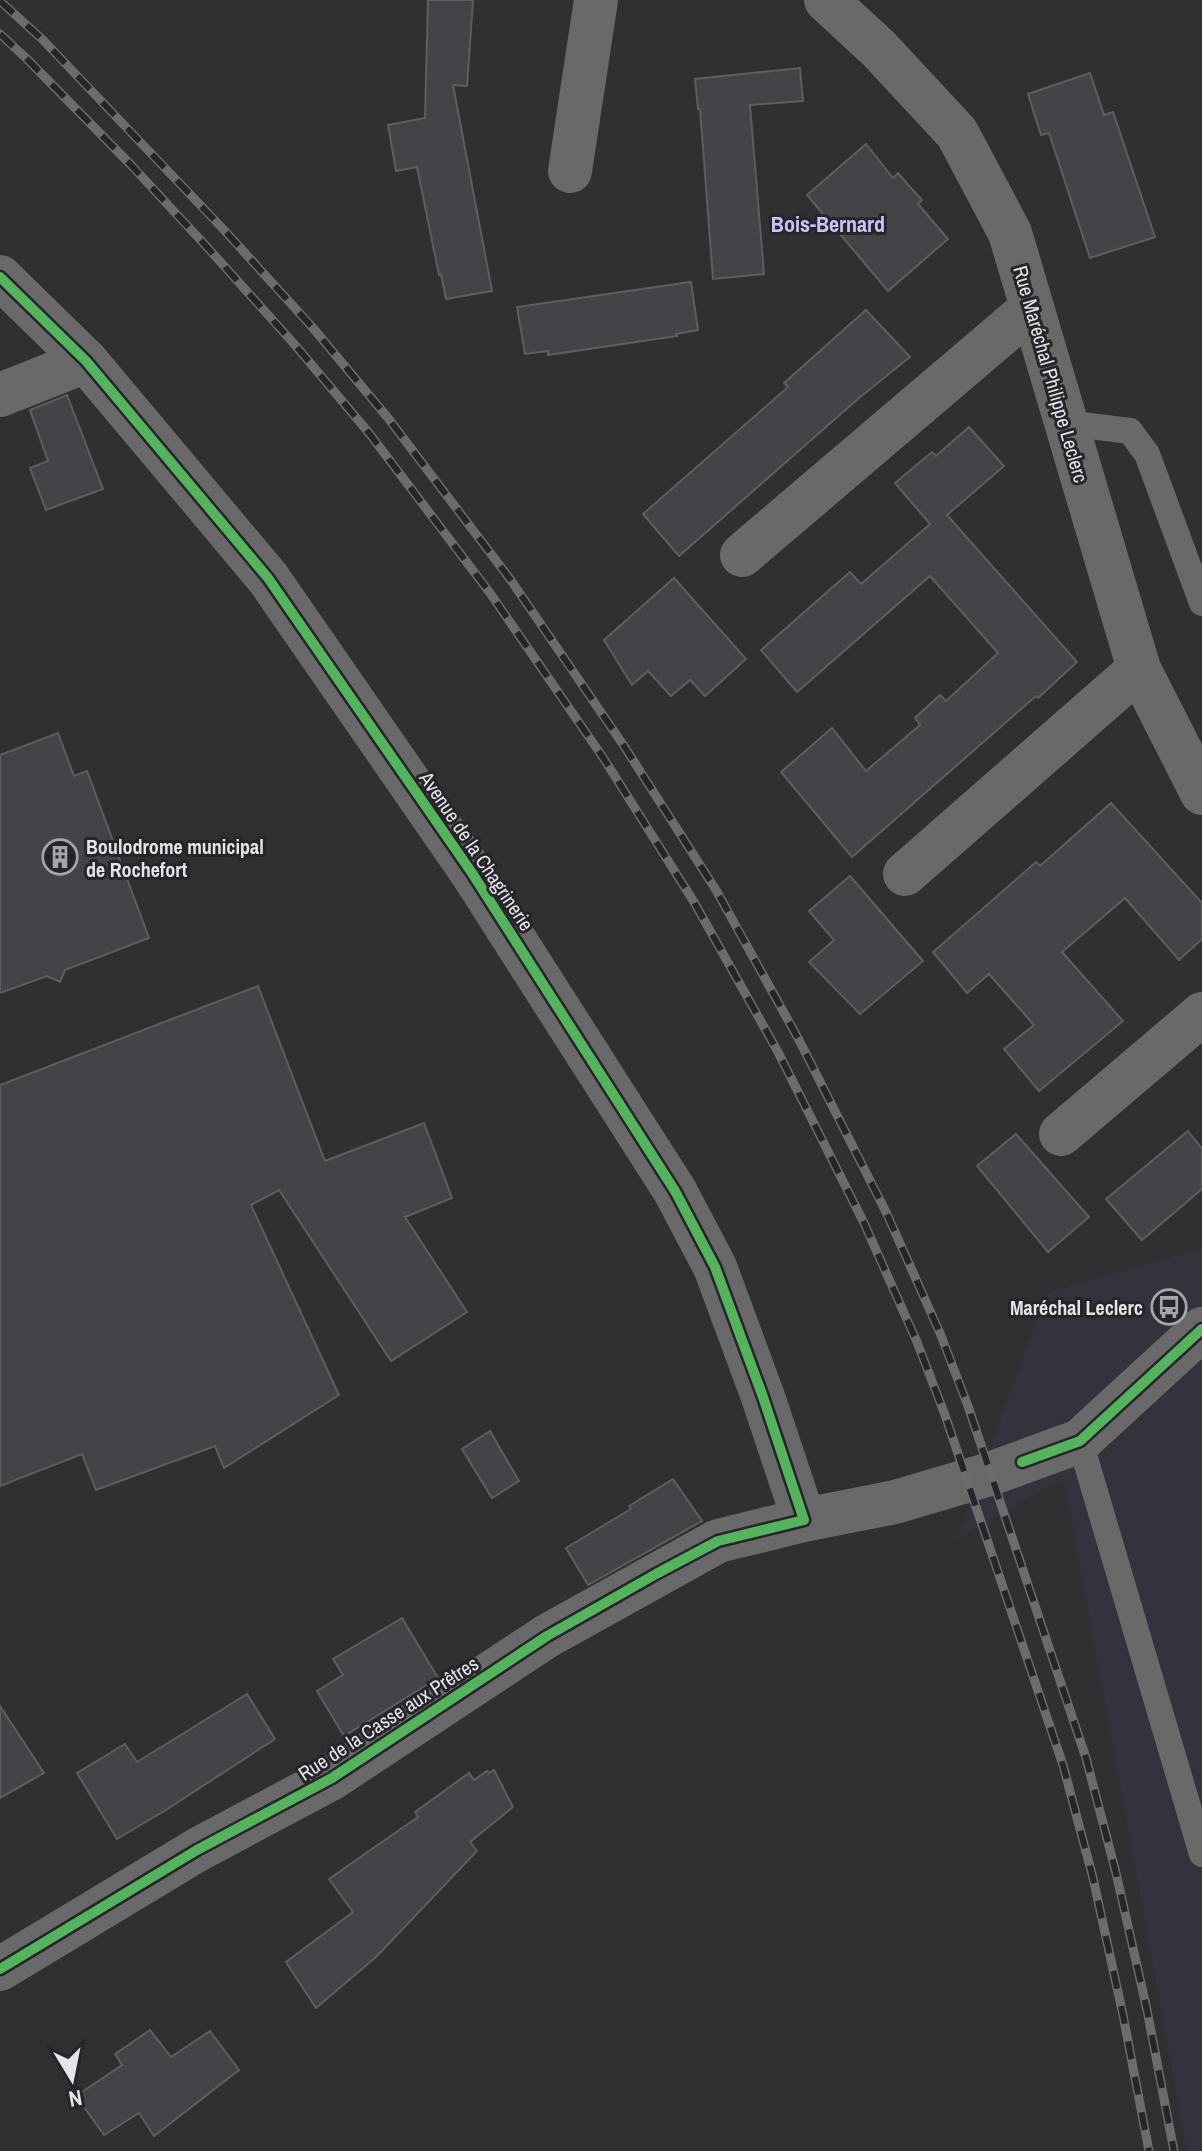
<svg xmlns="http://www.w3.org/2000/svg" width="1202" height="2151" font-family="'Archivo Narrow',sans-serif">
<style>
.built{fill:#34333d}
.building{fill:#444448;stroke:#5e5e61;stroke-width:2}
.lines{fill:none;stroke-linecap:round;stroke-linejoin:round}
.lane{stroke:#69696a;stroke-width:26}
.street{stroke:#69696a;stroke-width:44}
.rail-casing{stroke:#6c6c6e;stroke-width:9}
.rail{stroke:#25252a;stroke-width:6;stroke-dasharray:18;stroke-linecap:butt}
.cycleway-casing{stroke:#25252a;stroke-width:15}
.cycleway{stroke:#56b35d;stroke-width:10}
.labels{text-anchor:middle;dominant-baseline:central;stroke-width:6;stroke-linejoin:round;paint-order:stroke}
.street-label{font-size:20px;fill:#e5e5e9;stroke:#25252a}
.poi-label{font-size:20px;font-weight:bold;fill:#e5e5e9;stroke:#25252a;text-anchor:start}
.neighbourhood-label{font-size:22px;font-weight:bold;fill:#cac3fc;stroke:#25252a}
</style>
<rect width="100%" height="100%" fill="#303033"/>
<polygon class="built" points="1202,1248 1202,2151 1187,2151 1064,1478 956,1540 1047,1293"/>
<g class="building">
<polygon points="428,0 473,0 467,86 453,85 492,291 446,299 441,274 439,275 417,167 396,171 388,125 425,118"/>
<polygon points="800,68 803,101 750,105 764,274 713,279 700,109 698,109 695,79"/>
<polygon points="1090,73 1104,115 1113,112 1155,237 1090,258 1049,133 1041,135 1028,94"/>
<polygon points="866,144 893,178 898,173 910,187 922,200 918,204 948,239 888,291 807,195"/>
<polygon points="691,282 698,330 676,334 677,336 548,355 548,351 525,354 517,307"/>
<polygon points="866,310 910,357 859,398 679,556 643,514 788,387 784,383"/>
<polygon points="67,395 103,489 46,510 30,468 48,461 30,410"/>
<polygon points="969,427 1004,466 947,515 1077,662 1038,698 1036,696 852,857 781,772 832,728 866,771 920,725 915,718 940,695 946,701 998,653 930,576 797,692 761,650 850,572 861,584 930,524 895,483 932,452 936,456"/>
<polygon points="674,578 746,659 705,696 690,680 671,696 648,671 632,685 604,640"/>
<polygon points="58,733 74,776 87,771 149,938 65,970 60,982 47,976 0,993 0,755"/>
<polygon points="1111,803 1202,903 1202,939 1179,960 1125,898 1062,952 1123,1021 1039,1091 1004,1049 1034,1025 989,974 967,993 933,952 1036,862 1040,866"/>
<polygon points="850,876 923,961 860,1014 809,962 834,940 809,911"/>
<polygon points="258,986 325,1161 424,1123 452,1198 405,1217 467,1312 391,1361 279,1190 251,1205 339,1395 224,1468 215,1446 96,1490 82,1454 0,1486 0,1085"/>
<polygon points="1188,1131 1202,1149 1202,1189 1142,1240 1106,1199"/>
<polygon points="1016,1134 1089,1217 1048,1252 977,1166"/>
<polygon points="490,1431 519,1481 492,1498 462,1449"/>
<polygon points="673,1479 702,1521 588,1585 566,1548 631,1509 629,1506"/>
<polygon points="402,1618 438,1678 344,1736 317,1691 343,1675 333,1659"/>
<polygon points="247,1694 275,1739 166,1810 117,1839 77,1773 125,1744 137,1762"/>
<polygon points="0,1706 44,1773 0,1798"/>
<polygon points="494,1770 513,1807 470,1842 477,1851 376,1957 316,2008 286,1962 353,1912 329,1879 418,1817 415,1812 469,1773 474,1780 487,1771 489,1773"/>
<polygon points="150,2030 171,2057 210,2031 239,2070 154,2136 139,2113 104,2135 76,2096 122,2065 115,2054"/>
</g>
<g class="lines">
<g class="lane">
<polyline points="1066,423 1130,431 1147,454 1202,603"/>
<polyline points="1080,1441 1202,1854"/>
</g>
<g class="street">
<polyline points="826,0 879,49 957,133 1010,233 1139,669 1202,793"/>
<polyline points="570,171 596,0"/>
<polyline points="0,277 86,361 268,578 472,873 675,1191 715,1267 763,1397 804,1520"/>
<polyline points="0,395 86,361"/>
<polyline points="742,555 1032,308"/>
<polyline points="905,874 1139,669"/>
<polyline points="1061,1134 1202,1014"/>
<polyline points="0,1969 197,1850 332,1778 547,1636 718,1541 804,1520 895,1502 990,1474 1080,1441 1202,1329"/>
</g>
<defs>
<g id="rail">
<polyline points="0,1 43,40 225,231 313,328 388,418 510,579 624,746 716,890 799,1040 886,1212 940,1333 968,1406 1086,1758 1116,1873 1147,2010 1174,2151"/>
<polyline points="0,34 26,58 131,165 207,247 295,345 369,433 490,593 604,759 694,902 778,1052 864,1223 917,1342 945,1415 1063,1765 1093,1878 1123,2015 1149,2151"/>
</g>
</defs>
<use href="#rail" class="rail-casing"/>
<use href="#rail" class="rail"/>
<defs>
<g id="cycleway">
<polyline points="0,277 86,361 268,578 472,873 675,1191 715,1267 763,1397 804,1520 718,1541 656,1574 547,1636 332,1778 197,1850 0,1969"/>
<polyline points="1022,1462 1080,1441 1202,1329"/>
</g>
</defs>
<use href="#cycleway" class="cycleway-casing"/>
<use href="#cycleway" class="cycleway"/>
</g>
<defs>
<symbol id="building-ring" viewBox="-11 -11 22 22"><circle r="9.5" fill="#25252a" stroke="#a6a6a9" stroke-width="1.5"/><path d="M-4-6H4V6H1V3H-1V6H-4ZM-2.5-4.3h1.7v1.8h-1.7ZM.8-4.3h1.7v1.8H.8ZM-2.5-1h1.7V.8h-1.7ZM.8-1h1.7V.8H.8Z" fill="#a6a6a9"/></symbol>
<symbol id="bus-ring" viewBox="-11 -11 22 22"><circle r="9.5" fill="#25252a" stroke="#a6a6a9" stroke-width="1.5"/><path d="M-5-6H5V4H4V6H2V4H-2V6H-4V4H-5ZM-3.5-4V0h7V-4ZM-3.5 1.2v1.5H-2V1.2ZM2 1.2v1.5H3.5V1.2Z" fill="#a6a6a9"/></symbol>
</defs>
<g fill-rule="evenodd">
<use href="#building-ring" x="40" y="837" width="40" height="40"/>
<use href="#bus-ring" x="1149" y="1287" width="40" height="40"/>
</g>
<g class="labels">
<g class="street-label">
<text transform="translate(1051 374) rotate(74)">Rue Maréchal Philippe Leclerc</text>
<text transform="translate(477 851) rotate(56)">Avenue de la Chagrinerie</text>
<text transform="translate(388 1718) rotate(-33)">Rue de la Casse aux Prêtres</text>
</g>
<g class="poi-label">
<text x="86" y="846">Boulodrome municipal<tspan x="86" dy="23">de Rochefort</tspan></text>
<text x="1143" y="1307" text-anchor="end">Maréchal Leclerc</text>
</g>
<g class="neighbourhood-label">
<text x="828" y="224">Bois-Bernard</text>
</g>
</g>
<g transform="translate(72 2079) rotate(170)" stroke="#25252a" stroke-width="6" paint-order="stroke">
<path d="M0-6L14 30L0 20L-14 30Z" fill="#e5e5e9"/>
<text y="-12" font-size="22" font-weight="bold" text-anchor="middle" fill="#e5e5e9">N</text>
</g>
</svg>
